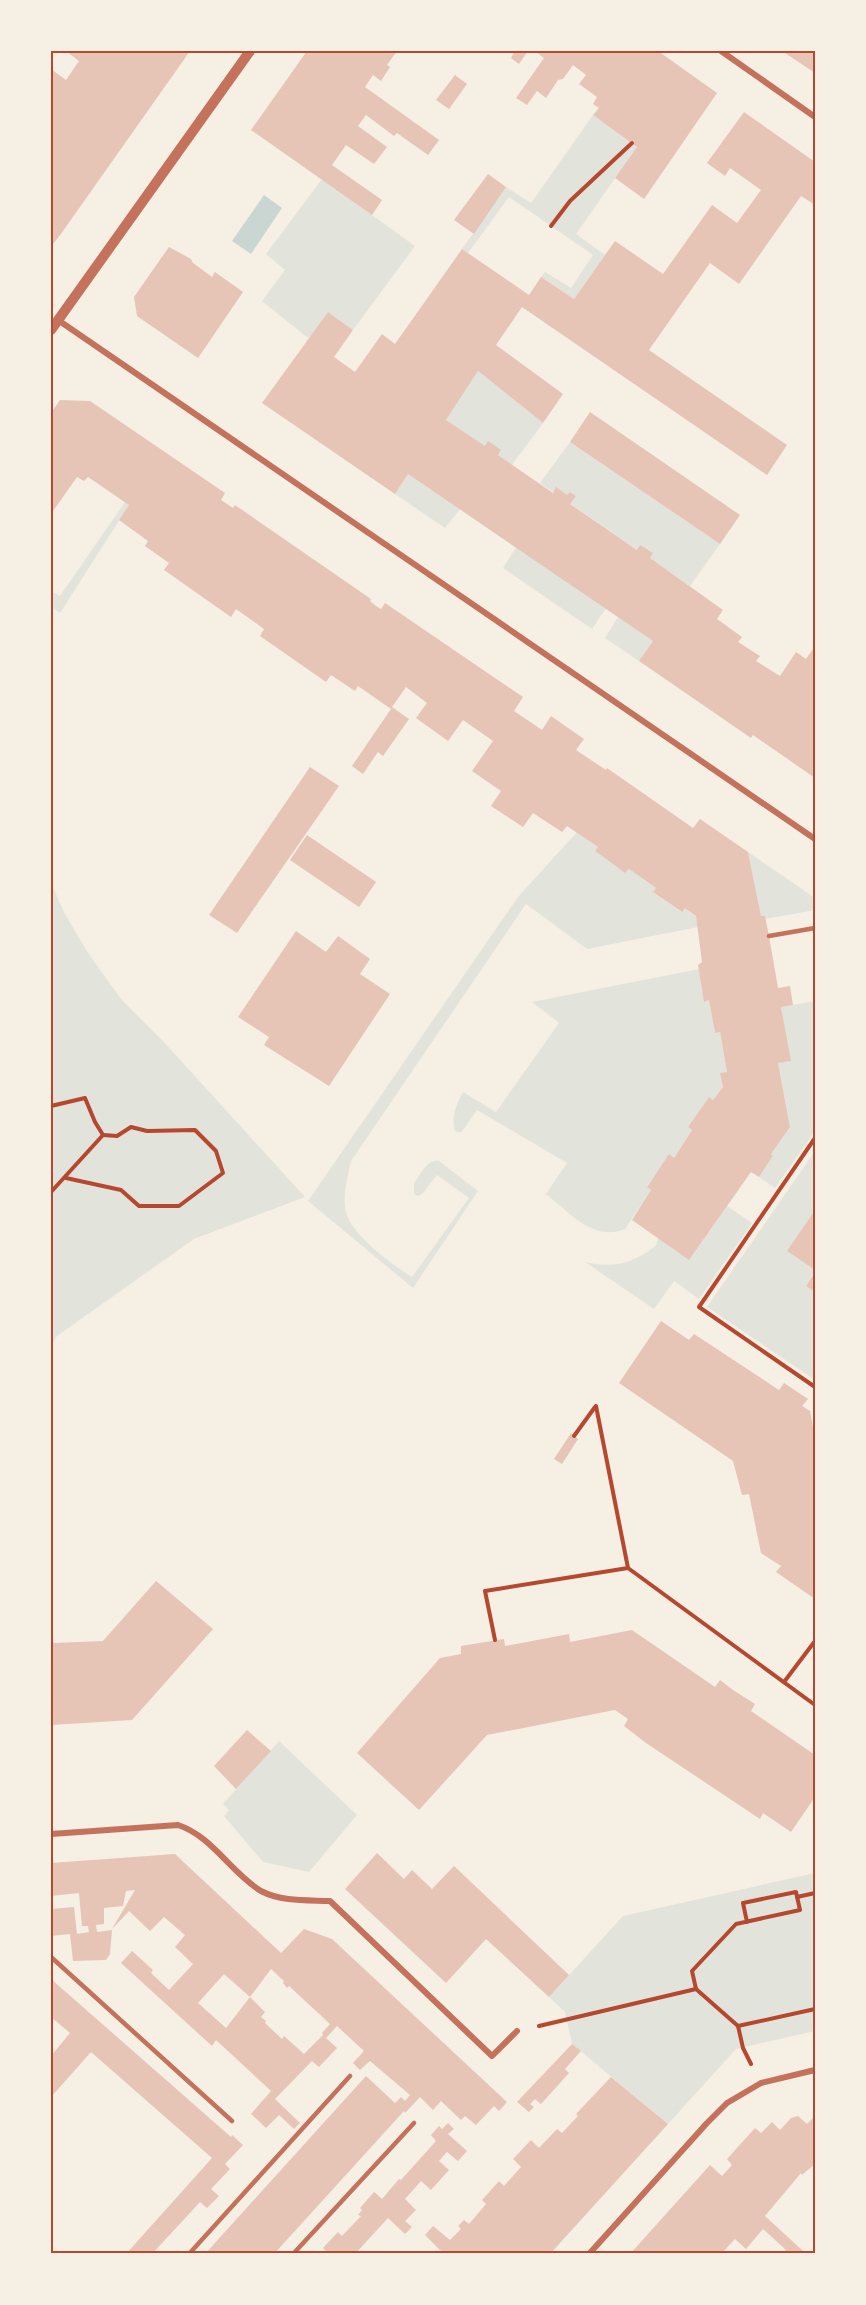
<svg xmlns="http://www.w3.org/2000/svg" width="866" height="2305" font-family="'Source Sans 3',sans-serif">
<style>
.green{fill:#e2e4dc}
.water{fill:#c9d6d2}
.building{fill:#e6c5b7;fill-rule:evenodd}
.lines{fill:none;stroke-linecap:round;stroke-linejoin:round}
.path{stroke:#b5482f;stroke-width:4}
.service{stroke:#c5725c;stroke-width:4.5}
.minor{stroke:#c5725c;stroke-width:6}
.tertiary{stroke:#c5725c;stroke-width:10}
.neatline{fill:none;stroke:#b5482f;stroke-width:2}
</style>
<rect width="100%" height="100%" fill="#f6efe4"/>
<g class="green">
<polygon points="593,115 637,147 576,234 605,255 574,299 541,277 545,272 571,288 593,255 509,197 468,253 462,249 506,187 531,203"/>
<polygon points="322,179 415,246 353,330 328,312 312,335 308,338 262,301 285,270 266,254"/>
<polygon points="478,371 543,423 512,465 446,420"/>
<polygon points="570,442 720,544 690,586 540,483"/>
<polygon points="408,474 460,509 445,528 395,494"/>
<polygon points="125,502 129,505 60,613 51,607 51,591 60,596"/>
<polygon points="516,547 606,608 592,629 503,568"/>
<polygon points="618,617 653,641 639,661 605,638"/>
<path d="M577,832L598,847L595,851L625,873L629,869L656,888L653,892L681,912L685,908L696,916L698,927L587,949L526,904L351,1161C348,1176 342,1197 346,1212C352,1236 392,1264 412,1277L469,1198L437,1175L422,1194L418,1196L414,1194V1184C420,1175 427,1159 439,1161L478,1191L413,1288L308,1201L518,897Z"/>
<polygon points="748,852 815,898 815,910 765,919 761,916"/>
<polygon points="51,883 65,914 88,953 121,999 163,1041 305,1197 194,1239 57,1336 51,1346"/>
<path d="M699,969L704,1001L709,1000L715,1033L720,1032L727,1072L721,1073L723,1087L713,1100L709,1097L688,1127L692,1130L674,1158L669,1155L647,1186L651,1190L625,1229C593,1242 570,1213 546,1194L567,1163L477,1110L461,1133L455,1131C451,1116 456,1105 463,1092L496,1112L559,1023L532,1002Z"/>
<polygon points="815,1001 815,1131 775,1188 759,1177 773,1156 771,1154 790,1126 778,1063 790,1061 781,1007"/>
<polygon points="815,1151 815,1210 788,1251 815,1270 806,1286 815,1292 815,1380 707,1307"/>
<path d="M727,1206L752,1223L699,1299L674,1281L654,1309L585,1262C615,1269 632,1263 656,1246L658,1238L689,1260Z"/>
<polygon points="279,1741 357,1815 309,1872 263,1862 224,1816 229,1810 223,1804"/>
<polygon points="815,1873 815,2031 736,2049 668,2124 572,2044 565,2012 549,1997 623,1916"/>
</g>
<polygon class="water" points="264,195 282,208 251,254 232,241"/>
<g class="building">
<polygon points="66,51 190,51 63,231 54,243 51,243 51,69 66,80 79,61"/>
<polygon points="307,51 397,51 387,65 390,67 381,81 373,75 365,87 439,140 428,155 397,133 394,136 366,115 358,126 387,147 374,164 346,145 332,165 382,200 372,215 251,130"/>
<polygon points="515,51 528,51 519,64 511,58"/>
<polygon points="535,51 658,51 717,93 644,199 615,178 637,147 593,115 599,108 593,104 597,97 579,84 586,75 573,65 563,79 558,80 546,98 537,91 527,105 516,98 544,58"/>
<polygon points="782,51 815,51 815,73"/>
<polygon points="455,75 467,84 449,109 436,100"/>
<polygon points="744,112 815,162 815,205 801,196 739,284 710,263 649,350 787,445 767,475 522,307 496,345 563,394 543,423 478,371 446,420 485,446 488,441 501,450 498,455 553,493 556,487 567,495 570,492 576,496 570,504 637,550 640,545 653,553 650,558 723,610 717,619 742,637 738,642 760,656 756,661 780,676 796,652 806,659 815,646 815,778 753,735 751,738 639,661 653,641 408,474 395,494 262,403 328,312 353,330 334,357 355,372 382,334 395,344 462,249 529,295 541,277 574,299 615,241 663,274 712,205 737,223 761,190 730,168 725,176 707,163"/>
<polygon points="488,174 506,187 474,234 454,220"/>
<polygon points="169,247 191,259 193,263 212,277 215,272 243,292 198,358 137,316 134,297"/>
<polygon points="60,400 90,401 225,493 221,500 233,508 235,505 371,599 370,601 376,606 381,609 385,603 523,697 514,711 542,730 551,716 584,739 576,750 606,770 607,768 693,828 700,819 748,852 761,916 765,916 769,936 778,988 790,986 793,1005 781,1007 791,1061 778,1063 790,1127 771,1154 773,1156 759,1177 751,1172 689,1260 632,1220 651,1190 647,1187 669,1154 674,1158 692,1130 688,1127 709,1097 713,1100 723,1087 720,1073 727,1072 720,1032 715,1033 709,1000 704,1002 698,965 702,962 696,916 685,908 682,912 653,892 656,888 629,869 625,873 595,851 598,847 567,826 562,832 533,813 523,827 491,806 501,791 472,771 493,741 463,720 448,741 416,718 427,703 406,687 392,707 409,719 383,756 378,752 363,774 352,766 391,709 358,686 355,691 331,675 326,682 260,636 264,629 236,609 231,617 164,570 169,563 145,546 148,541 119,520 129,505 88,477 84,481 77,477 51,514 51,413"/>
<polygon points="590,412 740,515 720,544 570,442"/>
<polygon points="310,767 339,786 237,933 209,915"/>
<polygon points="307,835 376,882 359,907 290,860"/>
<polygon points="296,931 326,952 338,936 370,959 360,974 390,994 329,1086 264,1045 269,1037 238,1017"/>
<polygon points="815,1210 815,1270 787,1251"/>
<polygon points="815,1272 815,1292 806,1286"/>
<polygon points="661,1321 689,1340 694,1334 779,1390 784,1383 808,1399 802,1406 810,1411 815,1438 815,1599 776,1572 781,1566 761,1553 749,1494 742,1495 733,1461 619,1383"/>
<polygon points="571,1433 578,1439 562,1464 554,1459"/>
<polygon points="156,1581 213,1629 132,1720 51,1725 51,1640 54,1643 103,1641"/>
<polygon points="632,1630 715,1687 720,1680 733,1690 755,1704 751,1711 815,1755 815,1797 791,1832 763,1813 760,1819 646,1743 624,1726 628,1719 615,1710 487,1735 419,1810 357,1753 440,1658 461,1654 461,1646 504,1639 505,1646 569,1634 570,1642"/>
<polygon points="247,1730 271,1751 236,1789 214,1766"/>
<polygon points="377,1853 404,1879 412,1870 432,1889 454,1866 569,1975 549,1997 486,1939 446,1983 345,1889"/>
<path d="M175,1854L281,1953L304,1929L332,1939L507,2102L499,2111L494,2106L476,2125L465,2116L461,2120L441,2101L433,2110L420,2097L405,2113L404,2111L274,2254H205L366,2076L395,2103L401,2097L405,2101L410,2095L370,2061L360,2070L353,2063L364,2051L337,2026L326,2038L337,2048L319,2067L312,2061L275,2099L300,2123L294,2129L279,2115L266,2128L251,2114L271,2091L216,2040L212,2046L121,1963L132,1951L153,1970L151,1973L169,1990L193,1964L175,1947L185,1935L164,1917L150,1931L129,1911L112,1929L135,1890L126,1891L123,1906L104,1908V1924L96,1925L97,1932L112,1930L110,1954L106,1960L73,1961L70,1934L51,1936V1909L74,1907L77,1934L89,1932L88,1926H82L79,1893L51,1896V1863ZM271,1969L284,1981L283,1983L287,1988L289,1986L330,2024L322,2033L323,2035L304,2054L284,2036L282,2039L265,2023L266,2021L261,2017L265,2012L250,1997ZM224,1974L250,1997L226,2028L198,2003Z"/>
<polygon points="51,1979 231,2137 232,2135 243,2145 225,2164 230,2169 211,2189 219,2196 207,2208 200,2202 152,2254 126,2254 212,2158 91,2052 51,2097 51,2056 70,2033 51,2017"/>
<polygon points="572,2044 581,2051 565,2069 569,2073 541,2104 535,2099 530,2104 534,2107 529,2112 517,2102"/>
<polygon points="611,2077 668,2124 550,2254 444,2254 425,2235 433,2226 450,2240 461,2229 458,2226 464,2220 469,2224 486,2204 482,2200 499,2181 504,2186 521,2167 513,2159 531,2140 539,2148 557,2129 562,2133 578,2116 576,2114"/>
<polygon points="798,2116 807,2124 815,2116 815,2164 802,2175 801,2173 765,2216 803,2251 800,2254 782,2254 786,2250 763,2229 746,2249 735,2239 721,2254 630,2254 710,2165 722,2176 732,2165 727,2159 755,2128 761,2133 772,2122 780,2130 791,2118"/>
<polygon points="448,2123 454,2129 448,2134 467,2151 458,2161 447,2152 439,2161 449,2170 431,2190 421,2181 405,2199 416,2210 405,2221 412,2227 405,2234 388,2218 355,2254 329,2254 323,2248 338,2232 342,2236 361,2216 358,2215 362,2210 360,2208 374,2192 382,2199 399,2179 401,2180 436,2141 431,2135 439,2126 442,2129"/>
</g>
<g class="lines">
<g class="path">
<polyline points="551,226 570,201 632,143"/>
<polyline points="51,1106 85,1098 95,1122 103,1135 51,1192"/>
<polyline points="815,1138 699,1307 815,1387"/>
<polyline points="66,1178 121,1190 139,1206 179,1206 223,1173 216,1151 195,1130 147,1131 131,1127 117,1136 103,1135"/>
<polyline points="596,1406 628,1568"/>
<polyline points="574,1436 595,1407"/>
<polyline points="495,1640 485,1591 628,1568 815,1705"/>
<polyline points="784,1682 815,1641"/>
<polyline points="797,1897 815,1893"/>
<polyline points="696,1989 692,1971 736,1924 800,1910 796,1892 743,1903 747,1922"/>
<polyline points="539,2026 696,1989 738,2026 743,2048 751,2064"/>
<polyline points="738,2026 815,2009"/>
</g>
<g class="service">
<polyline points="769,936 815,928"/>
<polyline points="51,1957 232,2121"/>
<polyline points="189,2254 350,2076"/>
<polyline points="293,2254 414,2123"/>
</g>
<g class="minor">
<polyline points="721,51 815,117"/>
<polyline points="58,320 815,839"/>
<path d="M51,1834L178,1825C212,1836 231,1873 261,1891C282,1902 307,1900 330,1901L492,2056L517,2031"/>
<polyline points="589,2254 707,2123 727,2103 761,2083 815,2070"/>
</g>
<polyline class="tertiary" points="51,330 250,51"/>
</g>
<rect width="866" height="2305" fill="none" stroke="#f6efe4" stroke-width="105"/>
<rect x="52" y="52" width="762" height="2200" class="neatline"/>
</svg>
